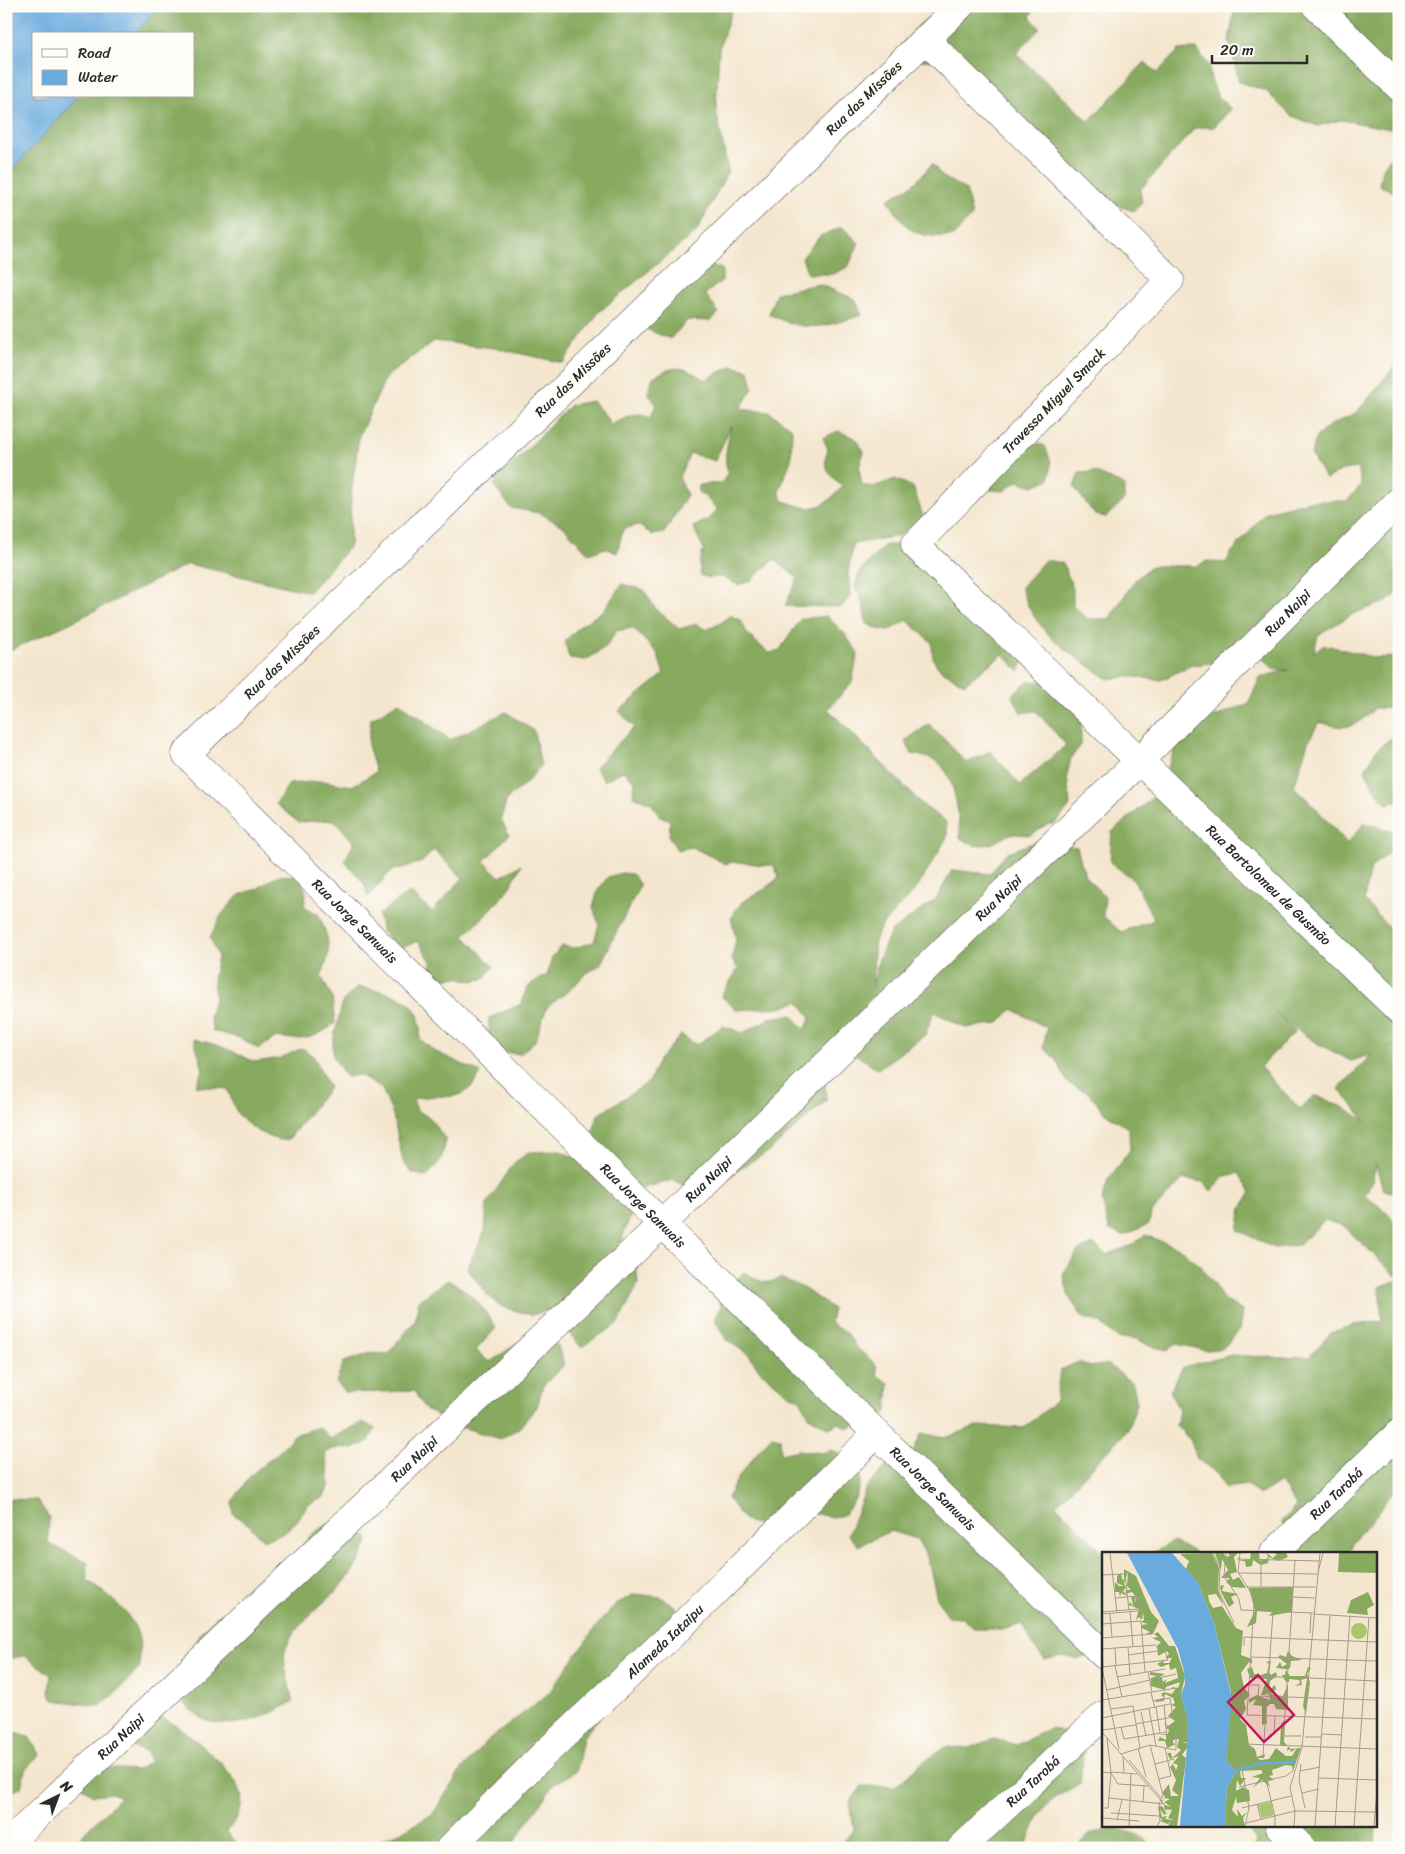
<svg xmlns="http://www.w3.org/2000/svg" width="1405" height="1854" font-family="Sriracha,sans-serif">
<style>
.forest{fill:#87aa5f;stroke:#596a45;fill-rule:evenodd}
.water{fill:#6aabde;stroke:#4a6b84}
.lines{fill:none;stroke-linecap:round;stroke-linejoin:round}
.minor-casing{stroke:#494743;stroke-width:29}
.minor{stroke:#fff;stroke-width:28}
.labels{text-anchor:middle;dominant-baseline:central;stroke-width:4;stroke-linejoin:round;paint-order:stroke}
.street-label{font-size:14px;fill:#2b2b2b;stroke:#fdfcf7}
.inset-river{fill:none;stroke:#6aabde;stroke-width:2.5}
.inset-road{fill:none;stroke:#a49b8d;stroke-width:1}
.view{fill:#c2185b;fill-opacity:0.15;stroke:#c2185b;stroke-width:2.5}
.inset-edge{fill:none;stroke:#2b2b2b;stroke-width:2.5}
</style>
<rect width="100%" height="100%" fill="#fdfcf7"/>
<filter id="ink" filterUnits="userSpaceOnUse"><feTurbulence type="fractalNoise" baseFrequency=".02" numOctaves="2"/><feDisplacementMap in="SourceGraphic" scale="10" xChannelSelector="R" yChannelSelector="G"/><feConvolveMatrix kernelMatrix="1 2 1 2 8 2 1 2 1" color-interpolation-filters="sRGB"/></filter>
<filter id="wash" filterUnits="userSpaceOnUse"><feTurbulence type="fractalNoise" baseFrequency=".0096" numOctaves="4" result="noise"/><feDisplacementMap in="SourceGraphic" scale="20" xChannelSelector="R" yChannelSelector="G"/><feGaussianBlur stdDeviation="1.12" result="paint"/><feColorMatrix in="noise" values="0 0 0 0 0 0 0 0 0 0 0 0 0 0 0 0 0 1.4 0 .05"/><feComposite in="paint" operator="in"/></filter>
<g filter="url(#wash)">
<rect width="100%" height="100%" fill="#f4e6ce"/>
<g class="forest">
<polygon points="160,6 733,6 719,49 716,110 728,171 697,231 599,312 563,363 495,348 434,341 386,377 359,436 351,494 350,546 309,592 188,564 70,623 6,652 6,177 79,96 194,96 194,34 135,34"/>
<polygon points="946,6 1036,6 1030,17 1040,28 1016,54 1089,121 1145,62 1157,73 1179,50 1197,49 1209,66 1211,80 1218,97 1231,109 1214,127 1195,128 1140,190 1142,203 1134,211 1096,199 934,61 918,60 903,43 920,24"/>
<polygon points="1235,6 1399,6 1399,121 1391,129 1341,120 1318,126 1290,115 1266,91 1239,82 1229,40"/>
<polygon points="1399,145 1399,192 1396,193 1379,185 1382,169"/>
<path d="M932,164L943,177L966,190L972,216L953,236C914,238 908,232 888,200L915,183Z"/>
<polygon points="842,227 859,243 848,267 833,274 808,274 802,258 820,236"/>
<path d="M705,263L722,269V281L705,294L719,313L710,321L688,320L670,339L639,326C638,319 637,312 637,306C639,284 688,270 705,263Z"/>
<path d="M818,284L855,299L862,315C823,327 807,334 769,314L776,293Z"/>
<path d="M732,366L749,370L753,388L740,409L769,412L792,428L791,460L779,491L782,500C811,512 821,511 842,487C830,473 821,470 828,449L823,438L838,431L855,438L864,451L859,468L862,485L873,487L895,479L913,487L924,519L898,536L853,544L848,574L851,595L842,607L785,606L798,578L774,559L750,581L738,585L722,577L708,578L700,575V561L704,549L693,527L709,519L717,510L706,497L698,492L699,485L722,483L728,472C722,457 729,441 731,426L715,461L690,453L679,477L687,495L664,533L653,535L638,525L623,529L617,553L605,548L589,554L564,527L540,513L511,508L494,486L499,474L517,460L570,405L592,401L605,415L611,425C625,417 635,410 651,417L656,404L648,393L653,377C677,364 683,366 705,380Z"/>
<path d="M1394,367H1399V592L1388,601L1353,614L1318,635L1314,652L1325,645L1376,658L1399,657V709L1375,708C1353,729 1349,730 1319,722L1308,742L1294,787L1313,805L1347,843L1365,823L1399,833C1399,852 1377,857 1370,871C1367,879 1366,891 1364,900L1399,940V1043L1385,1049L1399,1044V1196L1383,1189L1376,1165L1372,1181L1365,1196L1382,1208L1399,1226V1279L1344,1226L1325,1220L1299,1245L1274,1248L1238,1230L1242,1208L1251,1193L1239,1173L1225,1176L1211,1191L1204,1182L1183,1179L1151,1213L1149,1224L1123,1236L1109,1229L1102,1199L1108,1180L1130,1150L1129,1129L1104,1112L1089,1093L1068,1083L1055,1058L1043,1048L1047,1028L1012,1009L999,1023L966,1028L934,1012L925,1035L878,1069L853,1053L823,1052L826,1101L768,1152L740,1168L706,1197L673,1180L636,1190L620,1183L631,1215L624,1232L620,1249L636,1262L638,1284L618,1324L581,1347L564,1327L560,1307L532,1315L502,1307L487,1295L467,1268L485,1231L487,1204L514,1163L529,1152L560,1151L588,1163L589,1144L598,1115L649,1082L659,1060L681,1035L697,1045L723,1026L743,1033L770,1018L792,1015L805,1030L811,1017L798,1001L784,1007L737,1010L721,996L738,969L732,960L736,939L731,917L742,902L765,889L779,877L773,865C755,867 743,858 726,864L692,847L677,850L669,837L670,820L660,816L651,803L633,796L635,781L623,771L604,781L595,767L634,727L619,711L664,674L657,653L633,628L616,631L607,646L586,660L569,658L565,641L580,626L603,611L622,584L644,590L655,608L679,629L697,624L706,630L721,623L730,615L741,621L748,635L769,653L779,651L801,619L827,616L844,633L858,653L852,682L828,709L924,806L945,821L948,835L918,887L883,924L875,938L872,987L879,959L891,932L937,898L952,870L990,874L1006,853L1035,842L1077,847L1085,876L1105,897L1103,916L1121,932L1154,920L1134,880L1110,862L1112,832L1159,792L1181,731L1249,703L1260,677L1288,670H1275L1257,654L1230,661L1192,665L1161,680L1128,676L1108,679C1069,651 1035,635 1021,587L1045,560L1063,563L1073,589V606L1088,619H1109L1135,580L1151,566H1197L1207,561L1226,563L1231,553L1266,512L1310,501H1347L1361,485L1358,468L1342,470L1326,479L1311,455L1316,437L1329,426L1357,412ZM1273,1011L1313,1041L1351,1061L1372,1054L1339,1089L1366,1121L1341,1106L1315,1095L1300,1109L1260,1067L1296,1031Z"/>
<polygon points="1028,440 1045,446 1051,463 1049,479 1034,486 1018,481 1004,491 990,490 982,468"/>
<polygon points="1094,472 1124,485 1124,500 1106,517 1095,515 1074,487 1079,473"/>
<path d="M885,545H903L1024,660L1019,671L1003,654L964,684C944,670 931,672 932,643L907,620C888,632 886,634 866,623L863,604L855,587L860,571Z"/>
<path d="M1045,681L1081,719V745L1071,758L1067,775L1070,806L1056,823L1046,825L1031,835L1010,834L993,843L976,846L960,838C958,815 957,783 941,765C934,758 921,756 912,754L905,741L929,724L967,763L990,751L1020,785L1066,745L1036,711L1021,713L1012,695L1027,682Z"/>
<path d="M399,702L450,740L506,712L534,731L541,766L524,785L507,799L501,819L509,835L484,861L500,877L521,865C510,894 486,914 464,936L494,967L483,979L471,981L458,977L432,980L431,961L418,941L399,949L382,931L378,915L410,892L432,912L463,878L434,850L422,862L391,871L368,897L364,883L345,861L354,842L334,820L298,822L276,804L289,784L322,781L352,786L376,772L368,745L371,719Z"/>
<polygon points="1399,732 1399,801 1387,804 1375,790 1365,770 1376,750"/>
<path d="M621,873L632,874L640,885L600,965L584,975L571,989L547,1007L535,1041L520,1054L500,1052L489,1036V1018L522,1004C524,988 531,981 547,976L552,957L562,946L574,948L594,942L599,924L593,908L598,890L608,877Z"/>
<path d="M301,875L306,895L304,906L319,915C329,940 333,950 321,976L332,997L335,1023C314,1040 302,1041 276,1037L259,1049L240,1038L213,1031L209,1016L215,998L213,979L218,957L210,937L222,914L239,895L257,889L277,876Z"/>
<path d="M358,987C378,990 414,995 419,1019C421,1025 420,1032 420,1039L434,1051L481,1073C462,1108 446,1091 413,1099L417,1111L429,1117L446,1140L441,1160L426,1177L411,1172L403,1162L393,1115L382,1089L360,1075L346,1077L333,1056V1041L343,1001Z"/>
<path d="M194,1039L220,1046L255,1062L281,1058L302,1048L314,1057L329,1088L288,1140C272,1142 248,1127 238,1114C233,1106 231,1096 227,1089L196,1086L203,1070Z"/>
<polygon points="1145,1235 1181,1249 1199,1265 1214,1283 1223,1299 1242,1311 1239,1331 1222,1349 1205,1350 1177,1344 1168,1350 1150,1346 1137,1339 1117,1338 1099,1322 1083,1318 1069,1297 1063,1274 1078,1251 1093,1244 1107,1255 1132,1245"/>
<path d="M745,1272C758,1281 765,1286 780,1278L803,1288L833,1309L830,1323L847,1334L856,1347L876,1365L878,1376L889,1383L887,1412L877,1422H864L848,1428L839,1423L829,1428L809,1416L800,1399L789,1394L760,1371L749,1355L727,1340L714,1319L721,1306L718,1294Z"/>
<path d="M448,1280C472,1293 482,1305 496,1328L476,1350L489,1362C504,1355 523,1333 540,1336C546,1338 553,1343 558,1346L564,1365L543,1386L537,1407L519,1428L500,1439L455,1425L425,1409L414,1391L346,1393L336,1382L344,1362L371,1353L388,1354L415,1321L419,1300Z"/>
<path d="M1399,1280V1486C1387,1497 1385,1502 1377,1514C1365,1532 1357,1529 1349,1553H1291L1295,1542L1281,1522L1296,1506L1281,1482L1259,1495L1247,1485L1225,1488L1217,1473L1197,1459L1191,1441L1176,1426L1179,1410L1170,1391L1183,1367L1232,1355L1281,1358L1309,1357L1332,1332L1354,1325L1382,1321L1379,1287Z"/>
<polygon points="1079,1362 1091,1367 1108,1364 1133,1384 1137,1403 1127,1431 1056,1505 1104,1553 1104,1657 1090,1655 1076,1659 1061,1656 1045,1660 1033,1646 1023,1624 1005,1629 975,1629 962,1618 949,1617 937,1599 928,1559 917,1539 890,1531 858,1546 848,1535 866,1488 887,1466 913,1452 921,1434 948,1437 977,1426 1024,1428 1056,1401 1060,1370"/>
<polygon points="363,1422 375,1429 369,1441 353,1449 340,1447 325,1452 330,1484 323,1498 307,1505 299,1519 282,1534 263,1540 248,1524 233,1514 232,1502 251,1475 280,1451 294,1435 319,1427 330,1439"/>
<path d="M772,1436L780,1438L781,1454L799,1450L822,1453L832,1450L843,1456L861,1471C861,1484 856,1503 845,1513C836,1521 822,1514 811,1513C791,1512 772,1529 751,1523C741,1520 734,1506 728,1498C735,1478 757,1452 772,1436Z"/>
<path d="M9,1499L37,1500L49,1517L48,1543L88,1563L87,1580C107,1595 131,1611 138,1635C141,1644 139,1657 140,1667L119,1690L100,1706L53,1700L49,1693L51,1675L25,1656L6,1659V1501Z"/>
<path d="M336,1521L356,1524L369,1539C363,1553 357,1567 347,1579C329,1601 291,1625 285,1652C282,1663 291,1690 293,1702C268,1716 236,1730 207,1721C195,1717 183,1701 174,1693L201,1632L216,1617L252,1600L300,1551C307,1535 320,1527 336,1521Z"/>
<polygon points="1172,1542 1194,1551 1194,1553 1153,1553"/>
<polygon points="635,1594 661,1597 676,1607 677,1625 583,1737 577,1770 553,1785 510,1848 371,1848 372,1843 405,1830 433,1814 459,1773 485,1743 548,1694 599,1623 616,1604"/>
<path d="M161,1717C182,1726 236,1770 241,1794C244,1809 236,1821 226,1832L241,1848H124L118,1843L110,1848H70L120,1797L112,1793L93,1795L79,1785L97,1768L137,1770L150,1762L147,1752L128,1746L141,1721Z"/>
<path d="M1050,1728L1074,1734L1084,1748L1080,1784C1042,1803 1040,1810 1025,1848H836L854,1830L850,1803L862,1786L895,1787L923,1762L946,1747L969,1748L994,1739L1017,1745Z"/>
<polygon points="6,1729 29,1737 40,1754 25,1770 21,1787 6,1796"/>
<polygon points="1254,1825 1376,1826 1375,1848 1253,1848 1256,1842 1250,1832"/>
<polygon points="1113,1827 1141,1836 1149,1844 1149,1848 1076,1848 1089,1835"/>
</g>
<polygon class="water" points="6,6 160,6 135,34 34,34 34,96 79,96 6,177"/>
</g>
<g filter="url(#ink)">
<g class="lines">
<defs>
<g id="minor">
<path id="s1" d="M960,6L186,754L662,1224L1104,1655"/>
<polyline points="1316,6 1399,87"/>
<path id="s2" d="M925,39L1170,280L915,545L1399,1010"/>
<path id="s3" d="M1274,1553L1399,1433"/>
<polyline points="1279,1825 1302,1848"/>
<path id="s4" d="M6,1845L662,1224L1139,761L1399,501"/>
<path id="s5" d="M450,1848L542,1756L679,1628L876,1434"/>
<path id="s6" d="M961,1848L1104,1715"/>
</g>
</defs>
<use href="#minor" class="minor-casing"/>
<use href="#minor" class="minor"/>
</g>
</g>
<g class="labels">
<g class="street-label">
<text transform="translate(864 98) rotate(-44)">Rua das Missões</text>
<text transform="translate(573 380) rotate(-44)">Rua das Missões</text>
<text transform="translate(1054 401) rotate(-46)">Travessa Miguel Smack</text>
<text stroke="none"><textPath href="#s4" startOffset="1778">Rua Naipi</textPath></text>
<text transform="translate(282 662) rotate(-44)">Rua das Missões</text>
<text stroke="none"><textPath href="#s2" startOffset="1202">Rua Bartolomeu de Gusmão</textPath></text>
<text stroke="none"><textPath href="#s4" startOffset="1372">Rua Naipi</textPath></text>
<text stroke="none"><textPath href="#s1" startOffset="1314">Rua Jorge Sanwais</textPath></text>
<text stroke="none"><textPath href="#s4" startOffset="968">Rua Naipi</textPath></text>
<text stroke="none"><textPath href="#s1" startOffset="1719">Rua Jorge Sanwais</textPath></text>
<text stroke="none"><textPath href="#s4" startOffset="562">Rua Naipi</textPath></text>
<text stroke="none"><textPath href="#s1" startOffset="2124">Rua Jorge Sanwais</textPath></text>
<text stroke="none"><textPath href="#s3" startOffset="86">Rua Tarobá</textPath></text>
<text stroke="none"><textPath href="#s5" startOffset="298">Alameda Iataipu</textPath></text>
<text stroke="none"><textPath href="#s4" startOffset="158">Rua Naipi</textPath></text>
<text stroke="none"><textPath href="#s6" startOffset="98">Rua Tarobá</textPath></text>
</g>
</g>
<g transform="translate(1102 1552)">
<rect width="275" height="275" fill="#f4e6ce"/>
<path d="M249 79a8 8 0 1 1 16 0a8 8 0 1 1-16 0ZM169,250L172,263L160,266L156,253Z" fill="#aac56b"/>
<path d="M110,1L117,16L116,38L122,54L114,42L106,43L107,49L111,56L120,54L134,76L141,79L139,103L150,107V112L147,110L139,121L142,135L148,143L142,149L144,157L138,167L144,173L147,193L153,197L155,205L163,202L162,206H156L158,208L167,207L174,196L184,204H190L195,196L189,200L188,197L185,199L186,194L178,193L179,172L183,167L182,190L189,197L199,196L191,219L190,214L184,213L170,218L171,223L167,224L172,228L166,229L168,235L160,228L151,236L158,226L150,225L161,221L159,218L138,219L139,226H144L138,234L135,228L134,239L141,235L147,238L148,249L135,251L134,245L130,258L136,265L135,257L140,264L145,260L141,266L143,274H123L125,235L134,220L124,208L129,140L112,71L95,29L83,19L87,9L78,2ZM113,1H122L123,5L128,4L126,1H136L132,5L135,20L128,22L131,28L137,25L144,36L130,35L124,30L128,26H119L126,18L120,7L119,18ZM140,1H157L158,9L166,6L165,1L171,6L175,2L172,1H184L186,5L176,9L167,5L166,11L159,13L151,8L150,14L144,15L143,9H135L148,7L149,1ZM237,1H275V21L236,20ZM22,17L34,24L49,60L57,69L51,82H44L48,80L40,76V73L46,72L39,70L42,68L41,60L40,68L37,65L34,68L37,57L27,53L28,50L30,53L34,55L31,53L29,44L34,45L32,51L35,46L30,40L23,42L24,38H29L25,34L26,20L22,31L24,36L21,39L25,44L19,41L18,45L17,40H13V30L17,34H22L15,31V24L19,21L20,27L22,28ZM122,33L120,39L136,42L129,45L132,51L127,55L119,40L118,34ZM191,35L190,60L167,64L170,60L155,59L154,71L145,75L153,59L147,36ZM266,40L272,53L265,57L266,63L245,61L249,48ZM56,80L67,94H73L83,124L79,143L85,164V190L81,191H85V196L80,203L84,206L83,215L75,274H66L69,269L66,272L58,269L61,267L58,266L56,255L60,254L64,261L67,260L62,263L58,257L60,265L65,264L63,267L72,268L66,266L70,258L62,257L63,253L69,255L62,250L68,247L62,246L60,251L59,250L63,245L60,241L67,232L69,244H77L70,238L74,228L68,215L71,212L74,218L76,213L71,211L77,204L68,207L65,201H69L70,206L75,202L79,198L75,195L77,187L71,188V191L74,192L65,196L63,189H56L58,185L64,188V183L56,182H66L67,177H65L62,171L66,174L73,169L66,164L74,155L69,153L73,151L71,146L63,142L62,149L54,150L53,148L62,146L59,142L62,140L70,142L74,136L70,137V135L76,136L78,130L64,135L63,138L49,134V126L55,124L48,123V120L63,122L56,126H60L61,130L65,127L63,131L76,126L74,116L68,118L67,112L59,115L55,112L62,108L61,111H67L70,106H63L67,102L65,99L56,104L55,94L59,90L50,86L56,85L52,82ZM186,99L190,104L200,108L189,109L188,116L184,118L188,124H203L206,115L209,116L205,122L208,130L204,162L201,154L205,126L199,128L200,133L193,134L198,131L197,128L187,127V130H184L180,123H183L184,117L174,116L178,110L180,115L185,112L176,105L178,103L184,105ZM169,109L167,120L169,123L174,120L175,124L168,129L167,138L173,133L174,137L169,142L181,144L186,132V158L174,157L172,152H168L164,156L165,171L160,173V154L151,153L154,147L147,151V147L155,143L168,148L166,140L163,143H159L165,127L148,126L145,117L150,115L152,122L159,123L165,121L167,112L164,110Z" fill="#87aa5f"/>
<path d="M25,1H70L95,29L112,71L130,146L124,208L134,220L125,235L123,274H78L85,195V164L79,143L83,132L82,119L76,97Z" fill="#6aabde"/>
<path class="inset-river" d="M133,219L159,211H190L194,207"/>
<path class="inset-road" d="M8,1L15,60M111,1L118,16L117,40L132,71M124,1L122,24L137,47L139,58L211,61M138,1L136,20L149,41L152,52L145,163L275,167M218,1L200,195L188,236L193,259L275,260M135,7L217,9M216,20L221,1M136,21L216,22M0,23L23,22L27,58M145,35H214M159,35V8M191,45L213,46M28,59L31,94M0,60L36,57M0,62L36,59L34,44L14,46M8,62L10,85M211,62L275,66M0,72L39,69L43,120M208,81L209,61M0,86L50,82M142,94V85L275,90M26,95L28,123M13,96L14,114M26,103L56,99M149,105L275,109M13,114L20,145M0,115L66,108L61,93L54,95M1,115L0,97L54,93M0,116L17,197M46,120L50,140M147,124L205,126M15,125L63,117M207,126L275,129M147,133H157L156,144L275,148M5,138L74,122M49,141L53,156M0,148L75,136M62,153L66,196M54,155L58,181M9,157L31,154L38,196M47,157L54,194M39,160L44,184M0,166L68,152M34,172L71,165L68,146L51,149M19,175L22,187L65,180M1,178L34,173M0,180L62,252M220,182L240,183M172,183L173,164M182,184H199M203,185H219M143,192L275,197M48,193L61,243L57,252L58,269L55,274M181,194L193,8M36,196L44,225M19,202L48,193L74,198V182M161,203L171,60M21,205L22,221M27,208L60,247M53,212L72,207M199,212L197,228L203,256M140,218L143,234M198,219L218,215M0,220L9,221L16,232L47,234M9,220L35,222M217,226L275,228M57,227L69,224L63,196M164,228L173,264V274M143,234L147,256L143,274M137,235L184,224L192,218M200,241L217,237M7,246L62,252L64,259M41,250L42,234M155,252L159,267M0,256H6L9,221L5,186M140,256L189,244M9,261L57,264M0,266L37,269M15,268L20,248M144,271L193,259L192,274M27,274L29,222M213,274L228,64M233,274L248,64M252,274L267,65M272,274L275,238"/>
<path class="view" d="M156,123L192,163L162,190L126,150Z"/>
<rect width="275" height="275" class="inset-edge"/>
</g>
<rect width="1405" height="1854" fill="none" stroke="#fdfcf7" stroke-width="25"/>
<rect x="32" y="32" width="162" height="65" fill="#fdfcf7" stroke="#a9a8a5"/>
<rect x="42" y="49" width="25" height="8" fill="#ffffff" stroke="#a9a8a5"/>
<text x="78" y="58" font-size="15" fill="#2b2b2b">Road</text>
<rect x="42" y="70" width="25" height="15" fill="#6aabde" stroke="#a9a8a5"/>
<text x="78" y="82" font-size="15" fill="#2b2b2b">Water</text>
<g transform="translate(58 1796) rotate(42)" stroke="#fdfcf7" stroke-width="4" paint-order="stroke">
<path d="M0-4L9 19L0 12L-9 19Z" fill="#2b2b2b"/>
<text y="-8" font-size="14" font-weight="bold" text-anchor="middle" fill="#2b2b2b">N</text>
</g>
<path d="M1212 55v8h95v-8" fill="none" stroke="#2b2b2b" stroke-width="2.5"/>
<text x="1220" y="55" font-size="15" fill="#2b2b2b" stroke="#fdfcf7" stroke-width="4" paint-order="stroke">20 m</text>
</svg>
